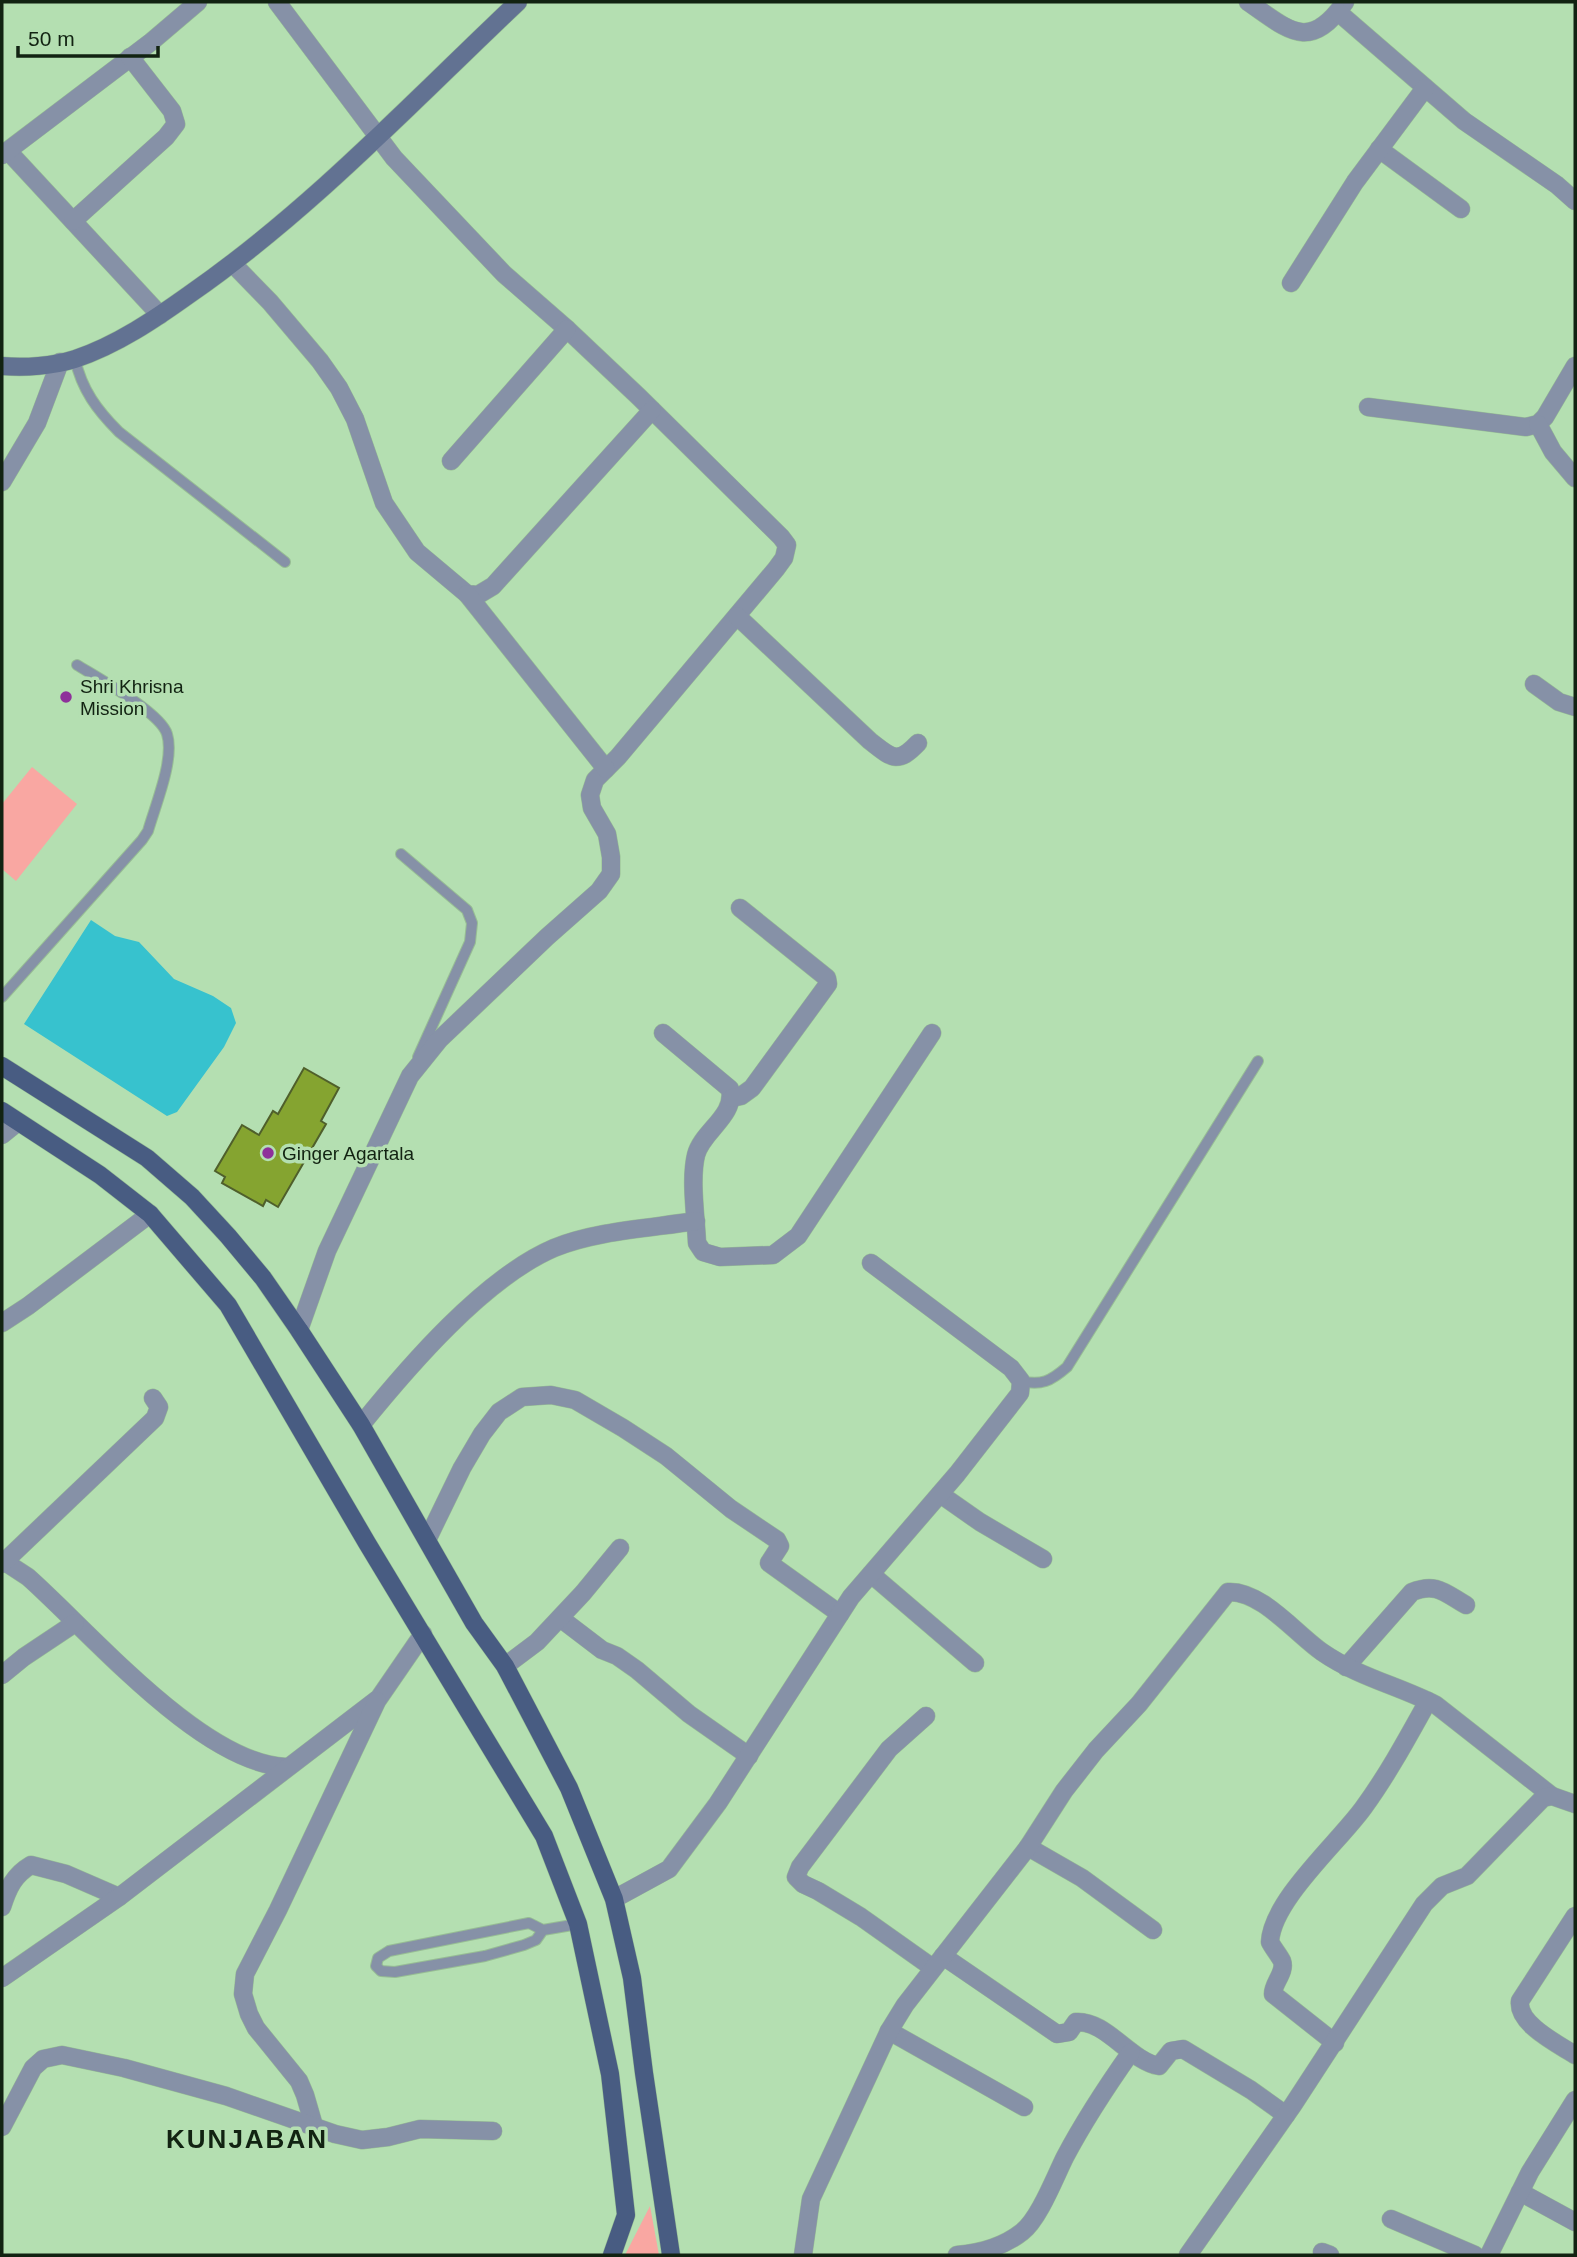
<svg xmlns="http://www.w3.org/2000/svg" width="1577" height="2257" font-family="Helvetica,sans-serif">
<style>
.green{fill:#f9a7a2}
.water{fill:#37c2ce}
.building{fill:#85a430;stroke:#4f5f2b;stroke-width:2}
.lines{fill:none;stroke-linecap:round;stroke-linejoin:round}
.lane-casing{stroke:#97bd94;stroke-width:12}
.street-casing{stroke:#97bd94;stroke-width:19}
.secondary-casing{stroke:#97bd94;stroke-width:19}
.primary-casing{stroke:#97bd94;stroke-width:19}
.lane{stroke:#8691a7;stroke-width:10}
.street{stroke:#8691a7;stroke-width:18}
.secondary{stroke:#627292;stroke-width:18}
.primary{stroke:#485c82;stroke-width:18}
.poi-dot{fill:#8e309a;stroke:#b4dfb1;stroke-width:2.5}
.labels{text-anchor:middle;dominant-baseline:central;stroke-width:7;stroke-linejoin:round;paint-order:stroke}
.poi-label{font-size:19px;fill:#122312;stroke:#b4dfb1;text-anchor:start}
.district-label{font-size:26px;font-weight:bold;letter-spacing:2px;fill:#122312;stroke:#b4dfb1}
</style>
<rect width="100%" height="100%" fill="#b4dfb1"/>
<g class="green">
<polygon points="32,767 77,804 16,881 2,869 2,804"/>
<polygon points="650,2206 659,2255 625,2255"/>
</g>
<polygon class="water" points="91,920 115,936 139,942 174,979 213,996 231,1008 236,1023 224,1047 177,1112 167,1116 24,1024"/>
<polygon class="building" points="304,1068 339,1088 321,1121 326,1124 278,1207 266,1200 263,1206 222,1183 225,1177 215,1171 242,1125 259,1135 273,1111 278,1114"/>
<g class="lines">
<defs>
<g id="lane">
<path d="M75,359C82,390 97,410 119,432L285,562"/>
<polyline points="401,854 467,910 472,923 470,942 418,1057"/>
<path d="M2,997L142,840L148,831C155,806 175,759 167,734C161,713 98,678 77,665"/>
<path d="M1021,1381C1041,1386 1051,1381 1067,1367L1258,1061"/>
<polyline points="543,1930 529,1923 389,1951 378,1958 376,1966 381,1971 395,1972 485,1956 524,1945 536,1940 543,1930 578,1924"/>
</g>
<g id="street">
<polyline points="277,2 394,158 504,274 567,329 639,397 781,537 787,545 784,558 776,569 618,757 595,780 590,795 592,808 607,834 611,857 611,874 599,891 547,937 439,1040 410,1076 327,1251 299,1330"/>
<path d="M1248,2C1289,30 1309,53 1345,2"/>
<polyline points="1338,12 1464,121 1557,185 1575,201"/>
<polyline points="1379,149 1461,209"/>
<polyline points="8,151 160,315"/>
<polyline points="2,155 151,42 198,2"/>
<polyline points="73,221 166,137 176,124 172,111 130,57"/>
<polyline points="233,264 270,302 320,361 339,388 355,419 384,503 417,552 467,594 478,595 493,586 652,410"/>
<polyline points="1291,283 1355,182 1425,88"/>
<polyline points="1368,407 1526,427 1538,424 1545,417 1575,366"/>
<polyline points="1538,424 1553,452 1575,478"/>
<polyline points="451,461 567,329"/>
<polyline points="2,482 37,423 60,362"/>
<polyline points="467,594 606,769"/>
<path d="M737,616L870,741C892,758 897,765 918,743"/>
<polyline points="1534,684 1559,702 1575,707"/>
<path d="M663,1033L730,1089C736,1116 702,1131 696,1155C690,1180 696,1217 697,1243L703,1252L720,1257L773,1255L798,1236L932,1033"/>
<polyline points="732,1098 741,1096 752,1088 828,984 827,978 740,908"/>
<polyline points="2,1135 18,1122"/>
<polyline points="2,1323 28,1306 150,1214"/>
<path d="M361,1425C408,1367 484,1278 554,1248C595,1231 651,1228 696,1221"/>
<polyline points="940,1494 980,1522 1043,1559"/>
<polyline points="427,1540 462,1468 482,1434 499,1412 522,1397 551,1395 575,1400 623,1428 666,1456 731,1509 777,1540 780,1546 769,1563 840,1614"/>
<path d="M5,1562L28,1577C90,1632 202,1764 286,1767"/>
<polyline points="2,1564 155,1418 159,1407 153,1398"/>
<polyline points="871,1574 975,1663"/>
<polyline points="560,1618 602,1650 617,1656 637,1670 689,1714 749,1756"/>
<polyline points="505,1666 537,1642 583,1593 620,1548"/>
<path d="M1346,1667L1412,1592C1436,1582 1445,1593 1466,1605"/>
<polyline points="2,1675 24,1657 75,1623"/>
<polyline points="926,1716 889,1749 800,1867 796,1877 803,1884 818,1891 861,1917 933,1968"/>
<polyline points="1028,1847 1082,1878 1153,1930"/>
<polyline points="614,1899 669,1869 718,1803 851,1597 957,1474 1020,1393 1021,1381 1011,1368 871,1263"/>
<path d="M2,1907C8,1888 14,1875 31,1865L66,1874L119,1897"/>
<path d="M1575,1916L1520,2001C1517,2024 1558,2044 1575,2055"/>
<path d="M943,1956L1057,2034L1069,2032L1076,2022C1106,2020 1130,2061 1159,2066L1171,2051L1183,2049L1251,2090L1286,2115"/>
<polyline points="2,1978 119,1897 379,1698 423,1634"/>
<polyline points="889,2031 1024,2107"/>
<path d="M1335,2043L1273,1994C1273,1983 1286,1972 1282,1961C1279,1955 1273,1948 1270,1942C1272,1900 1340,1841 1364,1807C1388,1774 1408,1737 1428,1701"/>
<polyline points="314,2126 305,2095 299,2081 256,2028 249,2014 243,1994 245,1974 278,1910 377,1701"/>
<polyline points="2,2127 33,2068 43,2059 62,2055 124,2068 226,2096 335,2134 362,2140 388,2137 420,2129 493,2131"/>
<polyline points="1520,2192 1575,2222"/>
<polyline points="1391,2219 1475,2255"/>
<polyline points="1322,2252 1330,2255"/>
<path d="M803,2255L811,2199L889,2031L905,2005L1028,1847L1064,1791L1096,1750L1139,1704L1228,1592C1261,1590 1296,1634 1322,1652C1358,1677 1399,1686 1436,1705L1552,1796"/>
<path d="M957,2255C981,2253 1003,2247 1022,2232C1039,2219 1055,2177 1065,2157C1084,2121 1107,2086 1131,2052"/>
<polyline points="1188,2255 1293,2105 1424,1904 1442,1886 1467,1876 1543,1798 1552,1796 1575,1804"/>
<polyline points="1489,2255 1530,2172 1575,2100"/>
</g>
<path id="secondary" d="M2,366C25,368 53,366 75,359C117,345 155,319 190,294C311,210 412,102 518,2"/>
<g id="primary">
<polyline points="2,1066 147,1158 192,1197 228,1236 263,1278 299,1330 361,1425 474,1623 505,1666 569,1788 614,1899 632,1978 644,2073 671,2255"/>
<polyline points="2,1111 100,1175 150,1214 228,1305 367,1543 544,1836 578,1924 610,2074 626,2215 612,2255"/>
</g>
</defs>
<use href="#lane" class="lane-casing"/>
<use href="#street" class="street-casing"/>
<use href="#secondary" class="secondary-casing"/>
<use href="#primary" class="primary-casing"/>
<use href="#lane" class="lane"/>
<use href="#street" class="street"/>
<use href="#secondary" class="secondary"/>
<use href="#primary" class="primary"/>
</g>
<g class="poi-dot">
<circle cx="66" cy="697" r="7"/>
<circle cx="268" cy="1153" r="7"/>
</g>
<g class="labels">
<g class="poi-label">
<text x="80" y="686">Shri Khrisna<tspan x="80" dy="22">Mission</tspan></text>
<text x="282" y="1153">Ginger Agartala</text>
</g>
<g class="district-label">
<text x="247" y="2139">KUNJABAN</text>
</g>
</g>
<rect width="1577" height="2257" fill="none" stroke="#122312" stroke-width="7"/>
<path d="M18 46v10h140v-10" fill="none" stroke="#122312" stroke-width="3.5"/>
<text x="28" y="46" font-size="21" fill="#122312" stroke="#b4dfb1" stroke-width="5" paint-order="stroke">50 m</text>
</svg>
